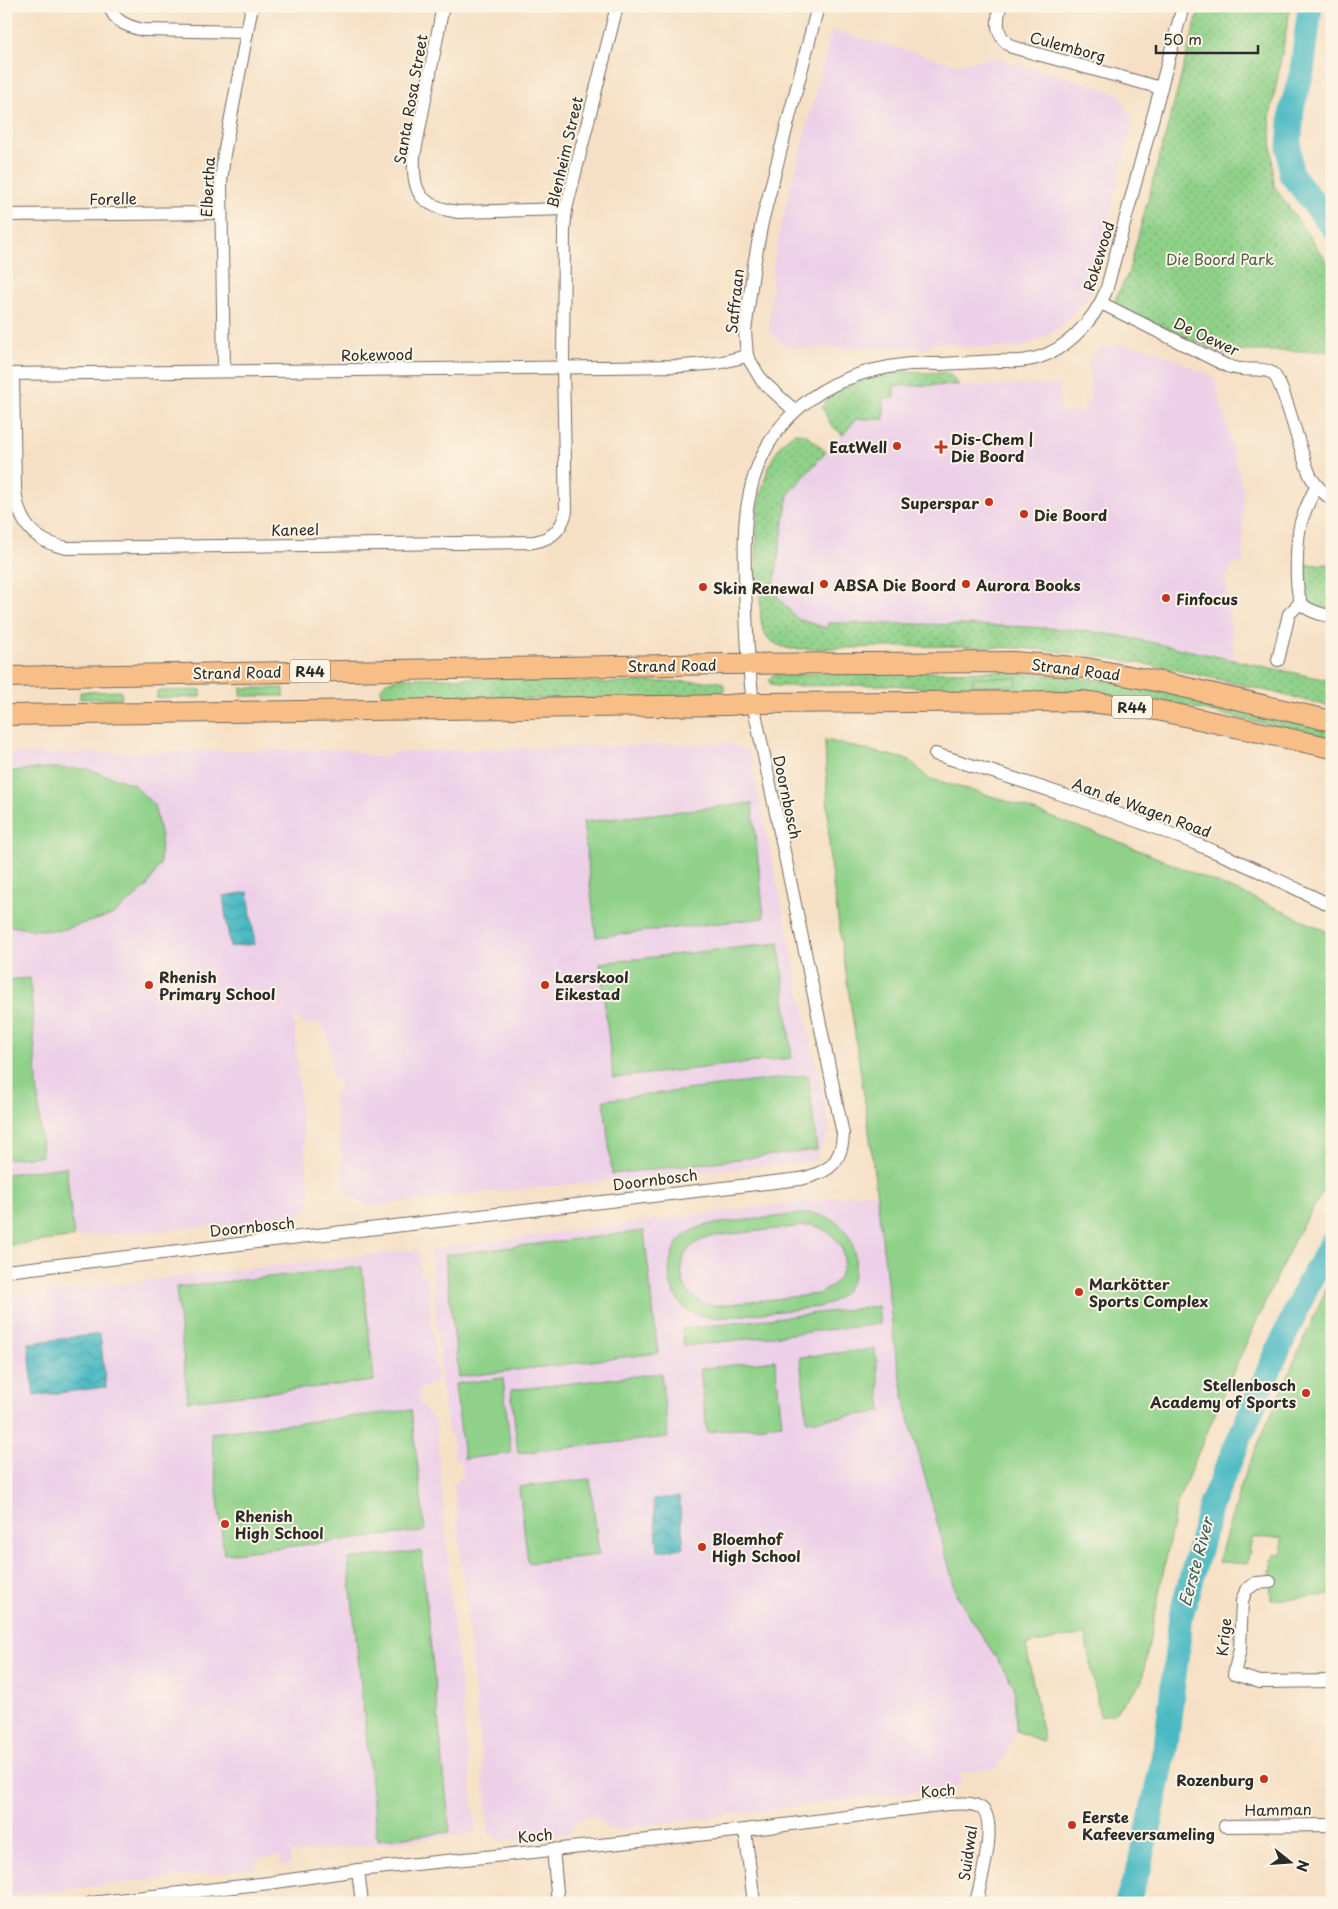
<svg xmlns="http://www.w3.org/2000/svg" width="1338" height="1909" font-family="'Playpen Sans',sans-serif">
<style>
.built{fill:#edd0e8}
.grass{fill:url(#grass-dots);stroke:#5d7e5a}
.garden{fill:#8fd189;stroke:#5d7e5a;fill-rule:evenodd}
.water{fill:url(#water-waves);stroke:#3a7277}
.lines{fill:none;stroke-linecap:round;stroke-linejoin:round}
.river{stroke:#4ab9c3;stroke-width:25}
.minor-casing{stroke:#726a61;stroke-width:14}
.primary-casing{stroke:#726a61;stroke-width:22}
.minor{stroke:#fff;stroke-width:12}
.primary{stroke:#f7be88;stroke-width:20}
.poi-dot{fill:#c8321e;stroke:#fcf5e5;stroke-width:2}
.labels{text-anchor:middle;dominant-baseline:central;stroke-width:4;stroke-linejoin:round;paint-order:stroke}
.shield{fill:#fcf5e5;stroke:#6a6863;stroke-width:1}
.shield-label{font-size:14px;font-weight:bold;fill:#2b2b2b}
.street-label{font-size:15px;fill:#2b2b2b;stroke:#fcf5e5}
.park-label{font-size:15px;fill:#495d47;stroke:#fcf5e5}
.poi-label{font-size:15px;font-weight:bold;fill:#2b2b2b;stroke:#fcf5e5;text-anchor:start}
.water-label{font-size:16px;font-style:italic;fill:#365d60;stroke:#fcf5e5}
</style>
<defs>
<pattern id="grass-dots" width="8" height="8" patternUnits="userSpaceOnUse" patternTransform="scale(1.25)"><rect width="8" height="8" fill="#8fd189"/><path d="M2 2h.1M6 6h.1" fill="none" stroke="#75aa70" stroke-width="1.8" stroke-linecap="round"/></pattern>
<pattern id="water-waves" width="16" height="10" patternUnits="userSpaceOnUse" patternTransform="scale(1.25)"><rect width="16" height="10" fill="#4ab9c3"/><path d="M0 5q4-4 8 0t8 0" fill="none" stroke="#3e979f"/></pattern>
</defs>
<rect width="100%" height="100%" fill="#fcf5e5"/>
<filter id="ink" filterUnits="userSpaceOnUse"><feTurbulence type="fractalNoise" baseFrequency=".02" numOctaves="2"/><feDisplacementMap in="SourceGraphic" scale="10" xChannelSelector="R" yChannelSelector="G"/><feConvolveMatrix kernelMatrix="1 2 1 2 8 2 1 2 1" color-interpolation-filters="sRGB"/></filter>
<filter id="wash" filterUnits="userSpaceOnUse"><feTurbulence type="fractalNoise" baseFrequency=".0096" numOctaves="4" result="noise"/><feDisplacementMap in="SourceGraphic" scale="20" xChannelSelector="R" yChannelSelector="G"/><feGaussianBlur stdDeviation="1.12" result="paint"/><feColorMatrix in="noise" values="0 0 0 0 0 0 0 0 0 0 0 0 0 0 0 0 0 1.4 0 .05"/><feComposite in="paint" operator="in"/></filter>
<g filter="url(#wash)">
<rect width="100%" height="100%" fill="#f6e0c5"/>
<g class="built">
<polygon points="832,30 956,64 994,58 1073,79 1118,94 1133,121 1089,295 1063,325 1051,333 1021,348 955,347 950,343 931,343 926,348 788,348 769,332 773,264 781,225"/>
<polygon points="1118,344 1152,349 1211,376 1215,381 1243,490 1243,563 1234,563 1225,579 1234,659 1121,636 1095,631 1032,626 862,623 829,623 827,628 797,619 773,591 788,495 856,419 884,419 884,398 894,386 1060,385 1060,411 1085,412 1085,403 1090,403 1089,363 1091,357 1099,350"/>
<polygon points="728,743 749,752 830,1130 815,1161 442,1197 366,1207 345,1192 333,1092 339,1091 338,1079 332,1079 328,1033 317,1023 303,1024 294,1013 300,1104 311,1206 290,1220 74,1237 6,1246 6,754 273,750 353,750 374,757 386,757 395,752"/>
<polygon points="876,1192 895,1348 907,1411 957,1596 1014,1686 1016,1731 1004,1758 998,1768 960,1773 960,1786 608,1830 596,1816 580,1818 567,1834 499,1841 489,1832 454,1485 463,1476 461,1459 455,1460 452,1436 448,1430 443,1399 430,1249"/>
<polygon points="418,1249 421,1275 427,1275 437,1382 419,1390 419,1402 436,1423 454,1625 476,1833 290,1854 291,1864 281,1865 279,1856 256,1858 257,1868 6,1896 6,1297"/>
</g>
<g class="grass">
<polygon points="1200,6 1290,6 1290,10 1270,118 1274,186 1332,269 1332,351 1247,351 1223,354 1113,304 1128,274"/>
<path d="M904,372L949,373L959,385L894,386V398H884V419H856L843,435L831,425L822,407C834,384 880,376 904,372Z"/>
<path d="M795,433L806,434L826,452L788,495L773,591L797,619L827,628L828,623C872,623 915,624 958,625C1013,626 1067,627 1121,636L1332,681V707C1228,681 1123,654 1017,648C941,644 865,648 790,649C757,641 761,622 760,593L757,589C757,546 753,503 771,462C777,450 783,439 795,433Z"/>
<polygon points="1332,564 1332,610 1309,605 1305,600 1304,565"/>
<polygon points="997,671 1083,678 1125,683 1332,730 1332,739 1161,701 1068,692 950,690 892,685 777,686 771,685 769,679 774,674 781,674"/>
<polygon points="399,678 518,678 603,683 715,681 722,683 724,686 724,691 720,695 700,698 400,700 382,695 381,688 386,682"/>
</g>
<g class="garden">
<polygon points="973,677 1017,678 1017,686 973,685"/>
<rect x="241" y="688" width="43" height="8"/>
<polygon points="201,690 201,697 157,698 157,691"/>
<polygon points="121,691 122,698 80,699 80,692"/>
<polygon points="825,740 910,760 928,778 998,798 1112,839 1270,905 1332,934 1332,1177 1296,1236 1228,1383 1177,1503 1141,1684 1113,1714 1100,1716 1085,1634 1026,1645 1044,1742 1016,1731 1014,1686 957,1596 907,1411 895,1348 869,1130 830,864"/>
<polygon points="48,768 87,769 133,784 154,805 161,837 160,864 146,888 113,915 57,931 27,929 6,925 6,772"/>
<polygon points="752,803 764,918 596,937 583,822"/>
<polygon points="779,943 792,1058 613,1078 600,963"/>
<polygon points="30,978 42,1156 6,1159 6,980"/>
<polygon points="808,1075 817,1150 612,1174 604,1100"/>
<polygon points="66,1167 74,1237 6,1246 6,1174"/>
<path d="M811,1213C821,1216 832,1217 840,1225C857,1241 861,1271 846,1290C840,1298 830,1303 820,1307C797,1309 775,1312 752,1314C736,1316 719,1319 703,1316C669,1310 659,1263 681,1239C688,1231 700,1227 711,1224ZM812,1225C851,1236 855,1276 819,1294L721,1305C716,1305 710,1306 705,1304C682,1296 674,1267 689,1249C696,1241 705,1239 714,1236Z"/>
<polygon points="644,1231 658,1353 459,1377 445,1255"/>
<polygon points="362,1267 374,1381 188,1401 176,1287"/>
<polygon points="1329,1282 1332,1283 1332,1595 1271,1600 1270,1570 1272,1570 1271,1559 1274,1558 1274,1554 1282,1554 1282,1537 1252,1538 1247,1564 1218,1562 1244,1476"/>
<polygon points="878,1306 880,1324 684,1346 682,1329"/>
<polygon points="875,1349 882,1412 807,1421 800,1357"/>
<polygon points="775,1360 782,1424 707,1432 700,1369"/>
<polygon points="661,1373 668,1437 518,1453 511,1390"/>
<polygon points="503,1378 511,1453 464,1459 455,1384"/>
<polygon points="411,1410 425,1531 224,1554 211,1433"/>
<polygon points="590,1479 599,1555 528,1563 519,1487"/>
<polygon points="421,1551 450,1832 377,1840 348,1559"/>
</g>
<g class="water">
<polygon points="248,892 255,944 230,947 223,896"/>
<polygon points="100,1334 106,1387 34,1396 28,1343"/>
<polygon points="679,1497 684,1548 658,1551 653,1499"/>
</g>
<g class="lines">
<g class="river">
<polyline points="1310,6 1302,72 1292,108 1289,149 1291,174 1332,226"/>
<polyline points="1127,1903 1142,1858 1166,1745 1181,1616 1211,1505 1261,1388 1307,1286 1332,1243"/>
</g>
</g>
</g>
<g filter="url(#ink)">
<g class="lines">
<defs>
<g id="minor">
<path d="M110,6C113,22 130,27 143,30L247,32"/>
<path d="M443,6L414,156C412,193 420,206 458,212L566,209"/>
<path d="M1000,6C996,23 996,37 1012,47L1161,88"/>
<polyline points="6,215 221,213"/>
<path d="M1101,303L1227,366C1232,367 1237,369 1242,369C1252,371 1263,367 1272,373C1284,380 1301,458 1311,477C1316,487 1324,493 1332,500"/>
<polyline points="224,371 221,183 224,154 252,6"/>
<polyline points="6,374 683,366 718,363 747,356"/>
<path d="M13,374L15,489C18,523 34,542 67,548L534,542C553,538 561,530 566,512L563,368L564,230L566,209L617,6"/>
<polyline points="795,411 762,381 747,356 745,331 754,265 762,222 818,6"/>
<path d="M1316,486C1311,498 1305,509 1301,522C1297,537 1293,594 1303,605C1310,612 1322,614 1332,617"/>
<polyline points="1278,660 1289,614 1301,602"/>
<path d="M935,754C1030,783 1126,814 1218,853C1257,869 1294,888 1332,906"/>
<path d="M6,1271L800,1179C828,1173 842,1163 843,1134L753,703C748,663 746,623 745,582C745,556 743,529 748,503C761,421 822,375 902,365C914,363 927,364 940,364C960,363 980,362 1000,361C1009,361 1018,362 1027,360C1062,355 1093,323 1106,291L1183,6"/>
<polyline points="1270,1582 1256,1583 1246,1590 1242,1601 1240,1649 1234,1674 1260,1682 1332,1681"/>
<polyline points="1225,1826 1332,1825"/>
<polyline points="745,1830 754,1903"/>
<polyline points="553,1849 558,1903"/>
<polyline points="358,1870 362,1903"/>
<path d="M91,1903L269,1883L358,1870L745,1830L947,1804C957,1804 972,1801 981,1808C999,1820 980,1884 976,1903"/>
</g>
<g id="primary">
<polyline points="6,677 726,664 1014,662 1086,668 1166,683 1332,721"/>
<polyline points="6,715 728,705 753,703 1080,701 1157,710 1332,748"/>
</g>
</defs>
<use href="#minor" class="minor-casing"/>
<use href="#primary" class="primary-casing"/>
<use href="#minor" class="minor"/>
<use href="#primary" class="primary"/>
</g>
</g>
<g class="poi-dot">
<circle cx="897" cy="446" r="5"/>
<path d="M938.5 439.5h5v5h5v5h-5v5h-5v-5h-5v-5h5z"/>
<circle cx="989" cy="502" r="5"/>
<circle cx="1024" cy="514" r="5"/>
<circle cx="824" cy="584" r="5"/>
<circle cx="966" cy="584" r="5"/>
<circle cx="703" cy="587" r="5"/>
<circle cx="1166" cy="598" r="5"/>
<circle cx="149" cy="985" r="5"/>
<circle cx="545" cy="985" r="5"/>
<circle cx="1079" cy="1292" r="5"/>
<circle cx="1306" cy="1393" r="5"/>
<circle cx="225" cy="1524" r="5"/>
<circle cx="702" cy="1547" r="5"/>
<circle cx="1264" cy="1779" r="5"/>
<circle cx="1072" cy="1825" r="5"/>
</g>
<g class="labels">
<g class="shield">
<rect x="290" y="659.5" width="40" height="23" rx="4"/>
<rect x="1112" y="695.5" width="40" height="23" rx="4"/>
</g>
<g class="shield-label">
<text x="310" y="671">R44</text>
<text x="1132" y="707">R44</text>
</g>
<g class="street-label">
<text transform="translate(1068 46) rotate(15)">Culemborg</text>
<text transform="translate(410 99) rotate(-80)">Santa Rosa Street</text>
<text transform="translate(564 152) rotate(-77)">Blenheim Street</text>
<text transform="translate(207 187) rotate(-87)">Elbertha</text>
<text transform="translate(113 198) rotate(-1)">Forelle</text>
<text transform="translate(1098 256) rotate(-73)">Rokewood</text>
<text transform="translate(734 301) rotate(-84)">Saffraan</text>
<text transform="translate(1207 336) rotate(25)">De Oewer</text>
<text transform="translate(377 354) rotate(-1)">Rokewood</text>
<text transform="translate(295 529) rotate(-1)">Kaneel</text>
<text transform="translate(672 665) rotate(-1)">Strand Road</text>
<text transform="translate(1076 669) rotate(7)">Strand Road</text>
<text transform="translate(237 672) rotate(-1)">Strand Road</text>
<text transform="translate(788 797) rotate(78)">Doornbosch</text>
<text transform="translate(1142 807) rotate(20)">Aan de Wagen Road</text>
<text transform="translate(655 1179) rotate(-7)">Doornbosch</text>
<text transform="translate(252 1226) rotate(-6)">Doornbosch</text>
<text transform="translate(1223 1637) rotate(-84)">Krige</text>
<text transform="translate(938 1790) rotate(-5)">Koch</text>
<text transform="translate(1278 1809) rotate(-1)">Hamman</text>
<text transform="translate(535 1835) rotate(-6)">Koch</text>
<text transform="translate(967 1853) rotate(-82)">Suidwal</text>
</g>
<g class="park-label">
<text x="1220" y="258">Die Boord Park</text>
</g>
<g class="poi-label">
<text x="951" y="438">Dis-Chem |<tspan x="951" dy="17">Die Boord</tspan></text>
<text x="887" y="446" text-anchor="end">EatWell</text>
<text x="979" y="502" text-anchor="end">Superspar</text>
<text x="1034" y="514">Die Boord</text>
<text x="834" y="584">ABSA Die Boord</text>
<text x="976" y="584">Aurora Books</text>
<text x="713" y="587">Skin Renewal</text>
<text x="1176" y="598">Finfocus</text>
<text x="159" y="976">Rhenish<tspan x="159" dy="17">Primary School</tspan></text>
<text x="555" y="976">Laerskool<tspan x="555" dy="17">Eikestad</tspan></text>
<text x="1089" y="1283">Markötter<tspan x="1089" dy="17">Sports Complex</tspan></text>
<text x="1296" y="1384" text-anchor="end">Stellenbosch<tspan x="1296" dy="17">Academy of Sports</tspan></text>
<text x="235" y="1515">Rhenish<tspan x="235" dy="17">High School</tspan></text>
<text x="712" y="1538">Bloemhof<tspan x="712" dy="17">High School</tspan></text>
<text x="1254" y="1779" text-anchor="end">Rozenburg</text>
<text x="1082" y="1816">Eerste<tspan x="1082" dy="17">Kafeeversameling</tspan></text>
</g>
<g class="water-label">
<text transform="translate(1195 1562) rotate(-75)">Eerste River</text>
</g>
</g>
<rect width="1338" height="1909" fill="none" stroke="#fcf5e5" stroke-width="25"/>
<g transform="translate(1290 1862) rotate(107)" stroke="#fcf5e5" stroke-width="4" paint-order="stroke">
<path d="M0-4L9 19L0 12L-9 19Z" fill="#2b2b2b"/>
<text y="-8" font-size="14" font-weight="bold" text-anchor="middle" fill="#2b2b2b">N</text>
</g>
<path d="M1156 45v8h102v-8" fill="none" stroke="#2b2b2b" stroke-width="2.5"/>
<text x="1163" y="45" font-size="15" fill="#2b2b2b" stroke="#fcf5e5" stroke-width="4" paint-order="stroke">50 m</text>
</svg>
